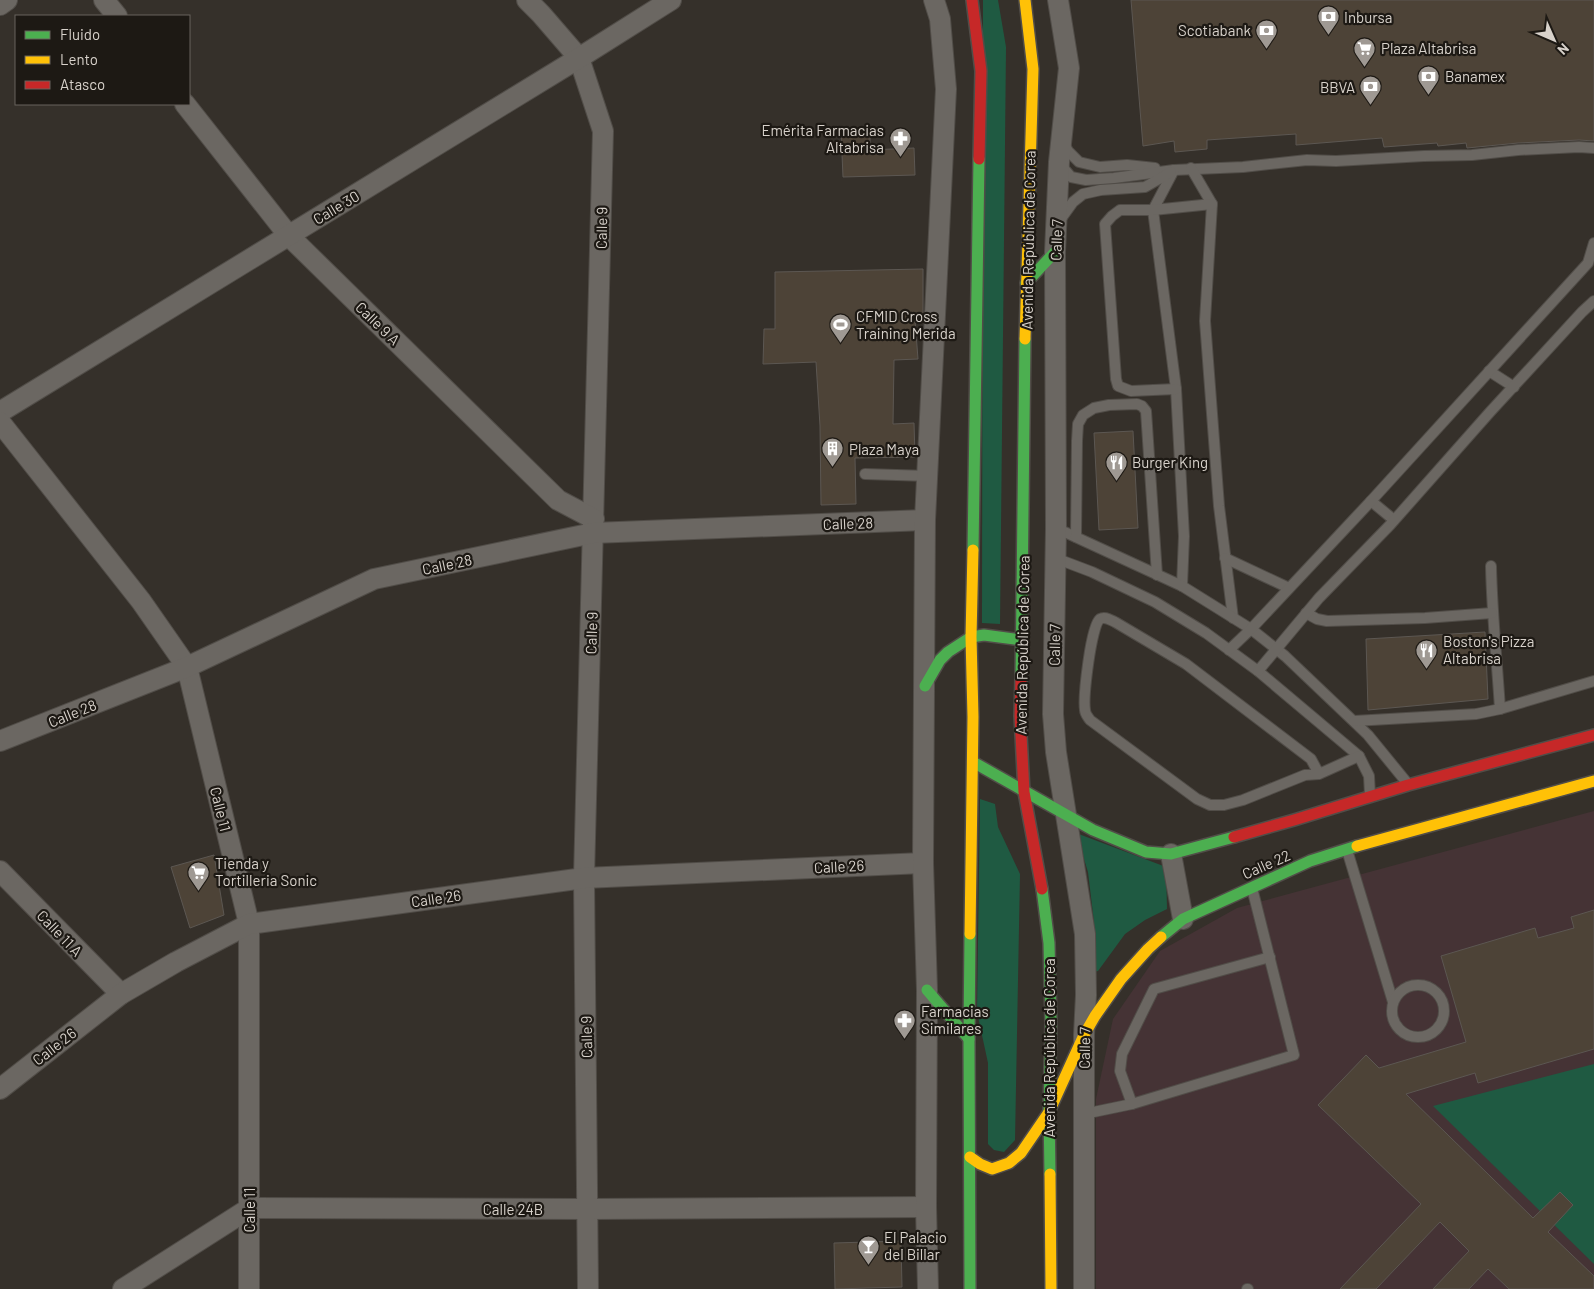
<svg xmlns="http://www.w3.org/2000/svg" width="1594" height="1289" font-family="Barlow,sans-serif">
<style>
.medical{fill:#453335}
.green{fill:#1f5a42}
.building{fill:#4d4337;stroke:#5c5752}
.lines{fill:none;stroke-linecap:round;stroke-linejoin:round}
.lane-casing{stroke:#514d48;stroke-width:12}
.street-casing{stroke:#514d48;stroke-width:22}
.fast-casing{stroke:#514d48;stroke-width:14}
.slow-casing{stroke:#514d48;stroke-width:14}
.jam-casing{stroke:#514d48;stroke-width:14}
.lane{stroke:#6b6762;stroke-width:10}
.street{stroke:#6b6762;stroke-width:20}
.fast{stroke:#4caf50;stroke-width:11}
.slow{stroke:#ffc107;stroke-width:11}
.jam{stroke:#c62828;stroke-width:11}
.labels{text-anchor:middle;dominant-baseline:central;stroke-width:4.5;stroke-linejoin:round;paint-order:stroke}
.poi-label{font-size:15px;fill:#d8d2cb;stroke:#1d1914;text-anchor:start}
.street-label{font-size:15px;fill:#d8d2cb;stroke:#1d1914}
</style>
<rect width="100%" height="100%" fill="#35302a"/>
<polygon class="medical" points="1594,811 1594,1289 1096,1289 1096,1099 1113,1019 1160,951 1237,908"/>
<g class="green">
<polygon points="983,0 998,0 1006,47 1000,624 982,623"/>
<polygon points="980,799 995,804 998,827 1020,874 1015,1140 1004,1152 994,1150 988,1144 988,1063 977,1012"/>
<polygon points="1076,833 1166,867 1167,909 1145,920 1125,934 1098,971 1093,972 1094,922 1088,872"/>
<polygon points="1594,1064 1594,1264 1433,1106"/>
</g>
<g class="building">
<polygon points="1131,0 1594,0 1594,141 1579,140 1518,143 1467,148 1466,143 1438,146 1437,143 1384,147 1382,138 1296,145 1296,134 1207,140 1207,149 1175,152 1174,141 1143,146"/>
<polygon points="870,130 870,150 914,148 915,175 843,177 841,132"/>
<polygon points="923,269 923,320 915,320 918,359 894,360 893,424 914,423 915,457 855,458 856,504 821,505 820,426 816,362 763,364 764,329 775,329 775,272"/>
<polygon points="1133,431 1138,528 1099,530 1094,433"/>
<polygon points="1485,632 1488,699 1368,710 1366,639"/>
<polygon points="214,855 224,915 190,928 171,867"/>
<polygon points="1594,910 1594,1049 1478,1083 1475,1073 1406,1094 1533,1218 1560,1192 1573,1205 1548,1232 1594,1276 1594,1289 1509,1289 1488,1269 1469,1289 1433,1289 1469,1251 1440,1222 1376,1289 1340,1289 1421,1204 1318,1105 1366,1055 1379,1068 1466,1042 1441,956 1535,928 1538,938 1574,928 1571,917"/>
<polygon points="901,1241 902,1287 835,1289 834,1243"/>
</g>
<g class="lines">
<defs>
<g id="lane">
<polyline points="1063,142 1068,151 1079,162 1100,167 1127,165 1155,168"/>
<polyline points="1060,164 1071,177 1086,180 1114,178 1174,170 1243,167 1307,160 1336,161 1424,156 1472,155 1518,150 1579,147 1594,148"/>
<polyline points="1191,168 1212,204 1205,321 1219,506 1233,618"/>
<polyline points="1174,170 1153,210 1176,389 1184,536 1182,586"/>
<polyline points="1060,220 1073,202 1083,194 1101,190 1145,187 1171,172"/>
<polyline points="1489,371 1514,387"/>
<polyline points="1176,389 1131,391 1118,386 1116,379 1105,224 1112,216 1120,210 1153,210 1212,204"/>
<polyline points="865,474 928,476"/>
<polyline points="1371,501 1394,520"/>
<polyline points="1056,528 1182,586 1251,629 1285,656 1368,735 1408,784"/>
<polyline points="1076,537 1077,441 1078,424 1083,415 1094,408 1109,405 1137,404 1142,406 1146,411 1157,575"/>
<polyline points="1055,558 1092,572 1155,602 1206,633 1258,671 1359,756 1369,776 1370,795"/>
<polyline points="1225,558 1289,588"/>
<path d="M1491,566C1492,614 1497,661 1500,709"/>
<polyline points="1306,613 1317,619 1327,621 1425,618 1492,613"/>
<polyline points="1229,650 1251,629 1371,501 1588,263 1594,243"/>
<polyline points="1258,671 1319,598 1390,525 1490,412 1582,312 1594,301"/>
<polyline points="1354,721 1476,714 1500,709 1594,681"/>
<path d="M1319,774L1311,759L1186,664L1115,622C1110,620 1105,616 1100,619C1091,625 1083,697 1085,710C1085,714 1088,717 1090,720L1197,799L1210,805H1224L1243,800L1305,775L1319,774L1359,756"/>
<polyline points="1347,850 1393,1002"/>
<circle cx="1418" cy="1011" r="26"/>
<polyline points="1132,1104 1120,1071 1122,1054 1154,989 1270,957"/>
<polyline points="1084,1114 1132,1104 1294,1055 1252,888"/>
<polyline points="1247,1289 1248,1289"/>
</g>
<g id="street">
<polyline points="104,0 117,16"/>
<polyline points="527,0 541,14 579,58 603,131 584,878 588,1289"/>
<polyline points="1058,0 1069,68 1059,162 1055,252 1056,528 1053,714 1056,752 1085,934 1086,995 1084,1035 1084,1289"/>
<polyline points="0,5 7,0"/>
<polyline points="185,104 289,236 558,500 594,519"/>
<polyline points="0,412 579,58 671,0"/>
<polyline points="0,422 141,601 187,667 249,924 249,1289"/>
<polyline points="0,741 187,667 374,579 593,533 925,520"/>
<polyline points="1171,854 1183,919"/>
<polyline points="0,871 121,994"/>
<polyline points="0,1089 121,994 176,962 249,924 584,878 923,863"/>
<polyline points="123,1289 250,1208 588,1209 926,1207"/>
<polyline points="928,1289 926,1207 927,990 923,863 925,520 946,89 940,19 934,0"/>
</g>
<g id="fast">
<polyline points="1026,283 1055,252"/>
<polyline points="973,550 979,159"/>
<polyline points="1021,678 1025,339"/>
<polyline points="925,686 940,660 948,652 971,637 984,635 1022,640"/>
<polyline points="973,762 1093,830 1146,852 1171,854 1234,837"/>
<polyline points="1042,889 1049,943 1051,1023 1049,1112 1050,1174"/>
<polyline points="1161,937 1183,919 1310,861 1357,846"/>
<polyline points="927,990 969,1039"/>
<polyline points="970,1289 969,1039 970,934"/>
</g>
<g id="slow">
<polyline points="1025,0 1033,69 1025,339"/>
<polyline points="1357,846 1594,781"/>
<polyline points="970,934 973,717 971,637 973,550"/>
<polyline points="970,1157 980,1164 992,1169 1009,1163 1021,1153 1049,1112 1084,1035 1095,1016 1121,979 1148,949 1161,937"/>
<polyline points="1050,1174 1051,1289"/>
</g>
<g id="jam">
<polyline points="972,0 981,71 979,159"/>
<polyline points="1021,678 1020,716 1024,792 1042,889"/>
<polyline points="1234,837 1294,820 1408,785 1594,735"/>
</g>
</defs>
<use href="#lane" class="lane-casing"/>
<use href="#street" class="street-casing"/>
<use href="#fast" class="fast-casing"/>
<use href="#slow" class="slow-casing"/>
<use href="#jam" class="jam-casing"/>
<use href="#lane" class="lane"/>
<use href="#street" class="street"/>
<use href="#fast" class="fast"/>
<use href="#slow" class="slow"/>
<use href="#jam" class="jam"/>
</g>
<defs>
<symbol id="bank-pin" viewBox="-11 -11 22 30"><path d="M0 17L-7.5 6A9.5 9.5 0 1 1 7.5 6Z" fill="#9f9993" stroke="#1d1914"/><path d="M-6-4H6V4H-6ZM0-2.3a2.3 2.3 0 1 0 0 4.6a2.3 2.3 0 1 0 0-4.6Z" fill="#fff"/></symbol>
<symbol id="supermarket-pin" viewBox="-11 -11 22 30"><path d="M0 17L-7.5 6A9.5 9.5 0 1 1 7.5 6Z" fill="#9f9993" stroke="#1d1914"/><path d="M-6-5.5h2.5l.6 2H6L4.5 2H-2.5L-4.4-4H-6ZM-1.5 3.2a1.3 1.3 0 1 0 .1 0ZM3 3.2a1.3 1.3 0 1 0 .1 0Z" fill="#fff"/></symbol>
<symbol id="pharmacy-pin" viewBox="-11 -11 22 30"><path d="M0 17L-7.5 6A9.5 9.5 0 1 1 7.5 6Z" fill="#9f9993" stroke="#1d1914"/><path d="M-2-6h4v4h4v4h-4v4h-4v-4h-4v-4h4Z" fill="#fff"/></symbol>
<symbol id="stadium-pin" viewBox="-11 -11 22 30"><path d="M0 17L-7.5 6A9.5 9.5 0 1 1 7.5 6Z" fill="#9f9993" stroke="#1d1914"/><path d="M0-5a6.5 5 0 1 0 0 10a6.5 5 0 1 0 0-10ZM-3.5-1.8h7v3.6h-7Z" fill="#fff"/></symbol>
<symbol id="building-pin" viewBox="-11 -11 22 30"><path d="M0 17L-7.5 6A9.5 9.5 0 1 1 7.5 6Z" fill="#9f9993" stroke="#1d1914"/><path d="M-4-6H4V6H1V3H-1V6H-4ZM-2.5-4.3h1.7v1.8h-1.7ZM.8-4.3h1.7v1.8H.8ZM-2.5-1h1.7V.8h-1.7ZM.8-1h1.7V.8H.8Z" fill="#fff"/></symbol>
<symbol id="restaurant-pin" viewBox="-11 -11 22 30"><path d="M0 17L-7.5 6A9.5 9.5 0 1 1 7.5 6Z" fill="#9f9993" stroke="#1d1914"/><path d="M-5-6h1v4h1v-4h1v4h1v-4h1v5L-1.5 .5V6h-2V.5L-5-1ZM5-6V6H3V1.5H1.5Q1.5-4 5-6Z" fill="#fff"/></symbol>
<symbol id="bar-pin" viewBox="-11 -11 22 30"><path d="M0 17L-7.5 6A9.5 9.5 0 1 1 7.5 6Z" fill="#9f9993" stroke="#1d1914"/><path d="M-6-5H6L.8 .8V4.5H3.5V6h-7V4.5H-.8V.8Z" fill="#fff"/></symbol>
</defs>
<g fill-rule="evenodd">
<use href="#bank-pin" x="1316" y="4" width="25" height="34"/>
<use href="#bank-pin" x="1254" y="18" width="25" height="34"/>
<use href="#supermarket-pin" x="1352" y="36" width="25" height="34"/>
<use href="#bank-pin" x="1416" y="64" width="25" height="34"/>
<use href="#bank-pin" x="1358" y="74" width="25" height="34"/>
<use href="#pharmacy-pin" x="888" y="126" width="25" height="34"/>
<use href="#stadium-pin" x="828" y="312" width="25" height="34"/>
<use href="#building-pin" x="820" y="436" width="25" height="34"/>
<use href="#restaurant-pin" x="1104" y="450" width="25" height="34"/>
<use href="#restaurant-pin" x="1414" y="638" width="25" height="34"/>
<use href="#supermarket-pin" x="186" y="860" width="25" height="34"/>
<use href="#pharmacy-pin" x="892" y="1008" width="25" height="34"/>
<use href="#bar-pin" x="856" y="1234" width="25" height="34"/>
</g>
<g class="labels">
<g class="poi-label">
<text x="1344" y="17">Inbursa</text>
<text x="1251" y="30" text-anchor="end">Scotiabank</text>
<text x="1381" y="48">Plaza Altabrisa</text>
<text x="1445" y="76">Banamex</text>
<text x="1355" y="87" text-anchor="end">BBVA</text>
<text x="884" y="130" text-anchor="end">Emérita Farmacias<tspan x="884" dy="17">Altabrisa</tspan></text>
<text x="856" y="316">CFMID Cross<tspan x="856" dy="17">Training Merida</tspan></text>
<text x="849" y="449">Plaza Maya</text>
<text x="1132" y="462">Burger King</text>
<text x="1443" y="641">Boston's Pizza<tspan x="1443" dy="17">Altabrisa</tspan></text>
<text x="215" y="863">Tienda y<tspan x="215" dy="17">Tortilleria Sonic</tspan></text>
<text x="921" y="1011">Farmacias<tspan x="921" dy="17">Similares</tspan></text>
<text x="884" y="1237">El Palacio<tspan x="884" dy="17">del Billar</tspan></text>
</g>
<g class="street-label">
<text transform="translate(336 207) rotate(-31)">Calle 30</text>
<text transform="translate(601 228) rotate(-89)">Calle 9</text>
<text transform="translate(1028 240) rotate(-89)">Avenida República de Corea</text>
<text transform="translate(1056 240) rotate(-88)">Calle 7</text>
<text transform="translate(378 323) rotate(44)">Calle 9 A</text>
<text transform="translate(848 523) rotate(-2)">Calle 28</text>
<text transform="translate(447 564) rotate(-12)">Calle 28</text>
<text transform="translate(591 633) rotate(-88)">Calle 9</text>
<text transform="translate(1022 645) rotate(-89)">Avenida República de Corea</text>
<text transform="translate(1054 645) rotate(-89)">Calle 7</text>
<text transform="translate(72 713) rotate(-22)">Calle 28</text>
<text transform="translate(221 809) rotate(76)">Calle 11</text>
<text transform="translate(1266 864) rotate(-24)">Calle 22</text>
<text transform="translate(839 866) rotate(-3)">Calle 26</text>
<text transform="translate(436 898) rotate(-8)">Calle 26</text>
<text transform="translate(60 933) rotate(46)">Calle 11 A</text>
<text transform="translate(586 1037) rotate(-91)">Calle 9</text>
<text transform="translate(54 1046) rotate(-38)">Calle 26</text>
<text transform="translate(1049 1048) rotate(-90)">Avenida República de Corea</text>
<text transform="translate(1084 1048) rotate(-89)">Calle 7</text>
<text x="513" y="1209">Calle 24B</text>
<text transform="translate(249 1210) rotate(-90)">Calle 11</text>
</g>
</g>
<rect x="15" y="15" width="175" height="90" fill="#1d1914" stroke="#68635d"/>
<rect x="25" y="31" width="25" height="8" fill="#4caf50" stroke="#68635d"/>
<text x="60" y="40" font-size="15" fill="#d8d2cb">Fluido</text>
<rect x="25" y="56" width="25" height="8" fill="#ffc107" stroke="#68635d"/>
<text x="60" y="65" font-size="15" fill="#d8d2cb">Lento</text>
<rect x="25" y="81" width="25" height="8" fill="#c62828" stroke="#68635d"/>
<text x="60" y="90" font-size="15" fill="#d8d2cb">Atasco</text>
<g transform="translate(1554 40) rotate(135)" stroke="#1d1914" stroke-width="4" paint-order="stroke">
<path d="M0-4L9 19L0 12L-9 19Z" fill="#d8d2cb"/>
<text y="-8" font-size="14" font-weight="bold" text-anchor="middle" fill="#d8d2cb">N</text>
</g>
</svg>
